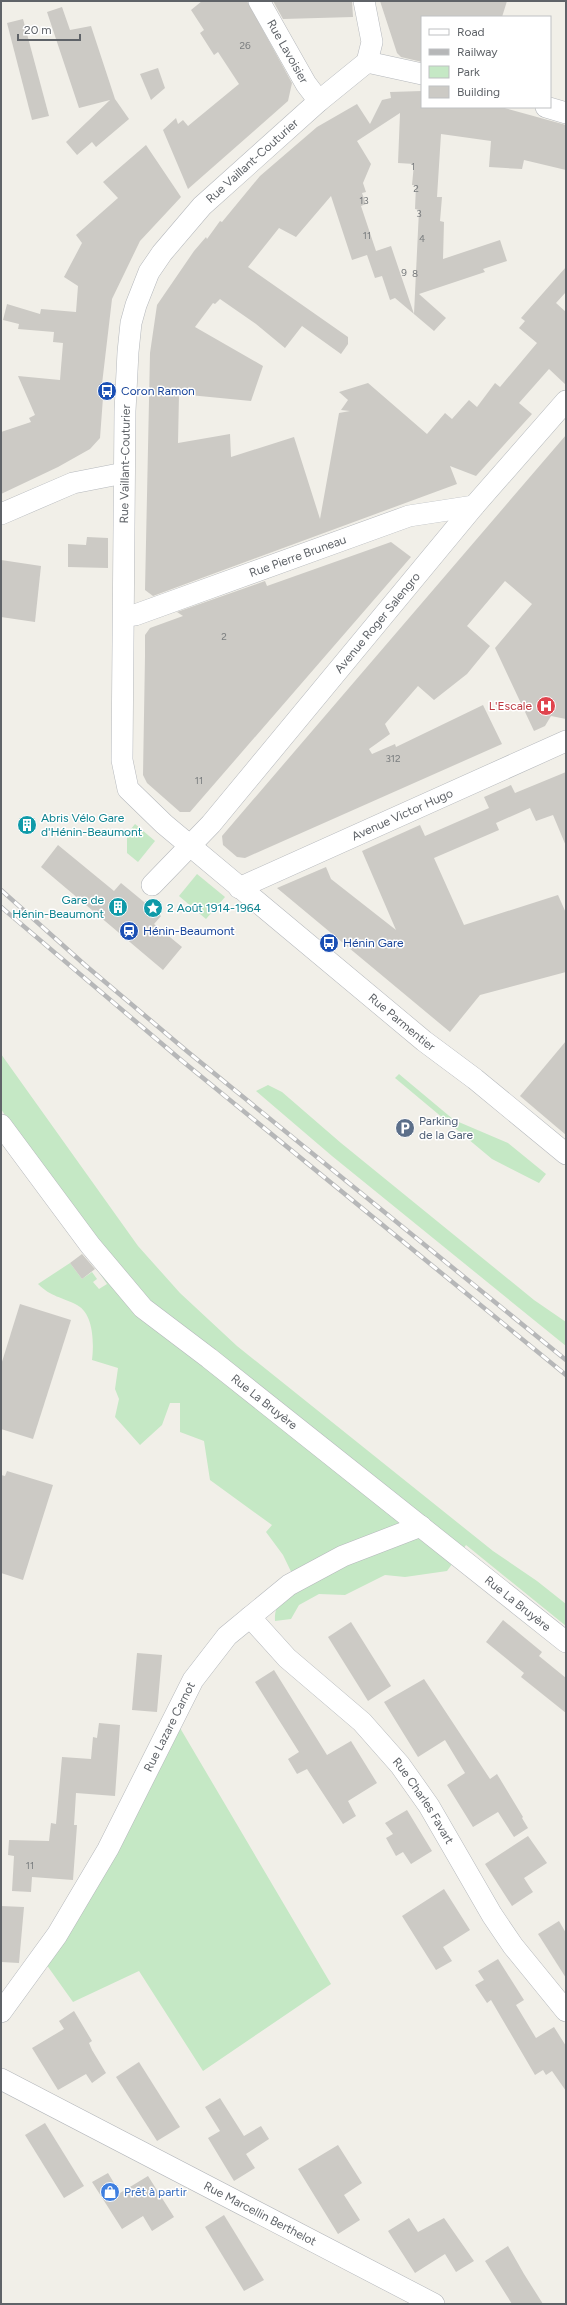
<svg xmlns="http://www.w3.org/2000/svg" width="567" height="2305" font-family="Figtree,sans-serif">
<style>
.green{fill:#c5e8c5}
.building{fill:#cccac5;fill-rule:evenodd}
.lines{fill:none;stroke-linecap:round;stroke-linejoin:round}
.minor-casing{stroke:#b5b8bc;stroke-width:22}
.minor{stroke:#fff;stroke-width:21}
.rail-casing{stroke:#b6b7b8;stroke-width:4.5}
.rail{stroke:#fff;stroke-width:3;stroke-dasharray:9;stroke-linecap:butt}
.labels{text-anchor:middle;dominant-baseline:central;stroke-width:3;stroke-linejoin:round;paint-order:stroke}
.number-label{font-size:10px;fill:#7a7d7f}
.street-label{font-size:12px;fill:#5f6368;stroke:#fff}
.transit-label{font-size:12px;fill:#164399;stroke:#fff;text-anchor:start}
.health-label{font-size:12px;fill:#be3a42;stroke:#fff;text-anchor:end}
.culture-label{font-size:12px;fill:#0d838f;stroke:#fff;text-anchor:start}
.service-label{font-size:12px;fill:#4e5e75;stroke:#fff;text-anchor:start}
.shop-label{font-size:12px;fill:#366cbe;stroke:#fff;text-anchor:start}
</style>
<rect width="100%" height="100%" fill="#f1efe8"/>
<g class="green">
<polygon points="135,824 155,841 138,862 127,853 127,834"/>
<polygon points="197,874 225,897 206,919 179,896"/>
<path d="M1,1054L138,1246L180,1293L237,1346L493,1551L537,1581L566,1604V1626L466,1545L447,1571L405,1577L385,1575L345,1595L319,1594L299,1605L291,1619L275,1621C274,1603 285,1597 298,1586L283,1555L266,1532L272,1525L210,1480L204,1441L180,1432V1403H170L162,1425L140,1445L115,1417L119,1399L115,1389L118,1368L92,1360C94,1344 94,1314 77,1305C62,1297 51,1297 38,1284L70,1263L82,1279L92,1272L97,1279L93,1282L99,1289L107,1284L85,1252L24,1144L1,1109Z"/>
<polygon points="399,1074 454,1120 508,1143 546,1174 539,1183 492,1159 395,1078"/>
<polygon points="268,1085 282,1092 341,1143 534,1300 566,1322 566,1346 332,1156 256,1091"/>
<polygon points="173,1716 331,1984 203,2071 139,1971 73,2002 41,1957"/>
</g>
<g class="building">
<polygon points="202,1 247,1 292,83 288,101 188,189 163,130 176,118 178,124 183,120 188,126 239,84 218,52 214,55 200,33 204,30 191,10"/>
<polygon points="273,1 352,1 353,17 283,19"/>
<polygon points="380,1 507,1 502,17 422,17 422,62 401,57 397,53"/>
<polygon points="62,7 70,30 91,26 115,99 129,119 96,147 92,142 77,155 66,142 110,100 79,108 47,12"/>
<polygon points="23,19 49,116 32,120 7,23"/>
<polygon points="158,68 165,88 151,100 140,74"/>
<path d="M422,91V107H501L566,125V170L524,160L522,169L489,167L491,141L441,134L437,197H442L440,221L444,222L443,259L500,240L507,261L483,269L485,272L419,294L446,318L434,331L395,298L390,300L382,276L375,278L367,255L352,260L331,196L296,237L279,228L248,267L348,337V344L341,354L302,326L285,348L256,324L220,299L215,304L213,303L195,327L263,366L251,401L179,394L178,443L230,434L231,457L294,437L320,519L339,413L350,411L341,410L348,400L339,392L368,383L427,434L445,413L452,419L469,400L477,407L495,383L500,387L537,343L519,328L525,321L521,318L566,267V292L556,303L566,312V385L549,369L519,403L532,414L476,476L450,466L457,484L153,596L145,590L150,353L157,305L194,251L206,237L207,239L220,221L222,222L260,176L317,127L357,104L370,124L382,100L391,98L390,92ZM400,113L398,163L414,164L412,185H416L415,209L419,210L414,314L391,246L376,251L361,206L366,204L362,193L366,192L363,183L371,164L357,141Z"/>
<polygon points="146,145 181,197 140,241 112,299 102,384 104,384 100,438 90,449 58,467 1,494 1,432 31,422 29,418 35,415 18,376 60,380 63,343 53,342 54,332 18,329 19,324 3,320 7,304 40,314 41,309 76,312 78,286 64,277 82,243 76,235 118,198 103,182"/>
<polygon points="566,435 566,719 551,716 545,726 534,731 495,648 532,604 505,581 467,626 490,646 467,674 434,700 418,686 385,724 390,734 369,749 372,754 395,744 396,747 483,705 502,744 245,858 237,857 223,845 222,836"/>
<polygon points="87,537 108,538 108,568 68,567 68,544 86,545"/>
<polygon points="391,542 411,557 190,812 180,812 147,783 143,775 145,656 145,635 150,628 183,616 177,612 265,581 267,586"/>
<polygon points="1,560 41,566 35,622 1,617"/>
<polygon points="566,772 566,846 553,815 536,821 530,808 496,823 499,830 434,858 464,925 558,895 566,913 566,972 480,995 450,1032 277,888 326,867 331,879 396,930 362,851 420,825 425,836 489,808 484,797 511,785 515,793"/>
<polygon points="58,845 114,891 121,883 161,916 154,924 182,947 163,970 41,867"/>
<polygon points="566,1041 566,1135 520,1096"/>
<polygon points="82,1254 95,1269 82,1279 70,1263"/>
<polygon points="20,1304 71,1320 33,1439 1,1429 1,1365"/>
<polygon points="7,1471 53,1485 23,1580 1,1573 1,1475 5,1476"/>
<polygon points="503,1620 542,1652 539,1656 566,1678 566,1713 521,1677 524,1673 486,1642"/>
<polygon points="351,1622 391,1686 368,1701 328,1637"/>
<polygon points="137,1653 162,1655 157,1712 132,1710"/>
<polygon points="274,1670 327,1755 351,1741 377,1783 348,1801 356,1816 343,1824 307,1769 297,1774 288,1759 299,1752 255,1682"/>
<polygon points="424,1679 490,1779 497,1774 523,1817 522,1818 528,1828 514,1837 498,1812 473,1827 447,1785 465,1773 445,1740 418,1757 384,1702"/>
<polygon points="99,1723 120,1725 115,1796 76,1793 74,1825 77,1825 73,1880 32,1877 31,1892 12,1891 14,1856 8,1855 9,1840 49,1841 51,1823 56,1824 62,1757 91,1759 93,1737 97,1738"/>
<polygon points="407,1810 432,1851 411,1864 403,1852 396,1856 386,1838 393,1834 385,1823"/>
<polygon points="528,1836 547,1863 524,1878 533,1892 512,1906 485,1864"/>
<polygon points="444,1889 470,1930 443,1947 452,1961 436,1970 402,1916"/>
<polygon points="1,1906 24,1907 19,1963 1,1962"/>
<polygon points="559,1921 566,1933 566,1978 538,1934"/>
<polygon points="498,1959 524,2000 516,2005 536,2038 554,2027 566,2046 566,2091 552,2071 546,2075 543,2070 535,2075 491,2000 487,2003 475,1985 484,1980 478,1971"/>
<polygon points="74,2011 92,2041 89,2043 92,2050 106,2073 92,2083 86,2074 58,2090 32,2048 64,2029 59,2021"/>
<polygon points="139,2062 180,2127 157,2141 116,2077"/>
<polygon points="220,2098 244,2136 261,2126 269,2139 246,2154 255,2168 234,2181 208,2138 220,2131 205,2107"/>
<polygon points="45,2123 84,2186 64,2198 25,2135"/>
<polygon points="338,2145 362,2183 344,2195 360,2220 338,2234 298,2169"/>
<polygon points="108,2173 120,2193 148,2176 174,2217 152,2231 143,2216 122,2229 92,2182"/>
<polygon points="224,2215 264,2280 244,2291 205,2227"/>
<polygon points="409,2218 418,2232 444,2218 474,2261 456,2272 445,2254 415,2273 388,2231"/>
<polygon points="508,2246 524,2274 543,2304 512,2304 485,2261"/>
</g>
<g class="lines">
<defs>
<g id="minor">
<path id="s1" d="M259,1L306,84L319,101"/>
<path id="s2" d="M364,1L372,42L367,62L319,101L202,206L162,253L149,272L136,305L131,323L128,352L125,411L122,760L128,789L164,824L424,1041L475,1079L566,1154"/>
<polyline points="367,62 422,74"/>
<polyline points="546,107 566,113"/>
<polyline points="1,514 73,483 124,473"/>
<path id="s3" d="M124,616L135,615L409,516L474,506"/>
<path id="s4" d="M152,885L211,824L474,506L566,401"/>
<path id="s5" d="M239,888L566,741"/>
<path id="s6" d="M1,1125L90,1245L143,1308L209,1358L566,1642"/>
<path id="s7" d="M250,1617L287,1658L362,1722L400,1765L429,1806L492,1915L513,1946L566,2011"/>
<path id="s8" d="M1,2012L57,1935L108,1849L193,1680L227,1636L289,1585L343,1556L421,1526"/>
<path id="s9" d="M1,2079L434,2304"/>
</g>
</defs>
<use href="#minor" class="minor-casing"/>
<use href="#minor" class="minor"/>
<defs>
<g id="rail">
<polyline points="1,890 85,965 188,1052 566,1360"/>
<polyline points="1,907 181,1060 566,1375"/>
</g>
</defs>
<use href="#rail" class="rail-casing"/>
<use href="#rail" class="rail"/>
</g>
<defs>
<symbol id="bus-disc" viewBox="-11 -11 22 22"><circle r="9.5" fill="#1a4fb4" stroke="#fff"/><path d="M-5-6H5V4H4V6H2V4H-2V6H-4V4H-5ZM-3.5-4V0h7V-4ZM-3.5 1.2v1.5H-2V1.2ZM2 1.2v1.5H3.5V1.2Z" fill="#fff"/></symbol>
<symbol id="hospital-disc" viewBox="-11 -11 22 22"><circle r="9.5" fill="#e0444e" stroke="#fff"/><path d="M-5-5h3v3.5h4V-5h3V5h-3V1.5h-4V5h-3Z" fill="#fff"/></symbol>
<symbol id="building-disc" viewBox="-11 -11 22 22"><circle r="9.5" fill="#0f9aa8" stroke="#fff"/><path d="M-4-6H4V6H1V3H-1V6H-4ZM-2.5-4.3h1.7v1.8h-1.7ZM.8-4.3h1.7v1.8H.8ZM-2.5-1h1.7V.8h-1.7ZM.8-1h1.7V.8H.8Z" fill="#fff"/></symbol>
<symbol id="sight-disc" viewBox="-11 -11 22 22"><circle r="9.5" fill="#0f9aa8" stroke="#fff"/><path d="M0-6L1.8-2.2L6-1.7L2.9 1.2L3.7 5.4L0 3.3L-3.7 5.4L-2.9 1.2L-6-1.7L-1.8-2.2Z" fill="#fff"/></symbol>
<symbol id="station-disc" viewBox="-11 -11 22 22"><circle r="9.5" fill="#1a4fb4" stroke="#fff"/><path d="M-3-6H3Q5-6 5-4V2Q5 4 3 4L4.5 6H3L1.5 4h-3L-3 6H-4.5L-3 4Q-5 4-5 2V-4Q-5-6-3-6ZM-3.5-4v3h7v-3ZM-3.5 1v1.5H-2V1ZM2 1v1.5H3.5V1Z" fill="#fff"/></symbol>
<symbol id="parking-disc" viewBox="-11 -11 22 22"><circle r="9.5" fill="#5c6f8a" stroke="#fff"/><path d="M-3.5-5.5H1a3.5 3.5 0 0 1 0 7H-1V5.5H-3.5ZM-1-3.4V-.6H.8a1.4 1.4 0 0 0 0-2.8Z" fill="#fff"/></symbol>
<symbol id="shop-disc" viewBox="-11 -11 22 22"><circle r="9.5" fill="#3f7fe0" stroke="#fff"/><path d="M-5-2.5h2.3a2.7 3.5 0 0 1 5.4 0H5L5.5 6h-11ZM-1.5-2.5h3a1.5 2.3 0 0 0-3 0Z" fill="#fff"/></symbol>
</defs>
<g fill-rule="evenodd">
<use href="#bus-disc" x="96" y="380" width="22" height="22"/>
<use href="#hospital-disc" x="535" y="695" width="22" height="22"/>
<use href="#building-disc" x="16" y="814" width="22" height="22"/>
<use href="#building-disc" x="107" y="896" width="22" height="22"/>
<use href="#sight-disc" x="142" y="897" width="22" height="22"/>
<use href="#station-disc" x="118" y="920" width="22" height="22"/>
<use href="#bus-disc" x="318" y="932" width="22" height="22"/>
<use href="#parking-disc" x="394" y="1117" width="22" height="22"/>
<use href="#shop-disc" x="99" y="2181" width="22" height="22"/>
</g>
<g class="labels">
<g class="number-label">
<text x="245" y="45">26</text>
<text x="413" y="166">1</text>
<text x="416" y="188">2</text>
<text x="364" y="200">13</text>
<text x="419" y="213">3</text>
<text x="367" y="235">11</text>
<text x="422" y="238">4</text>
<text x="404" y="272">9</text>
<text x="415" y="273">8</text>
<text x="224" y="636">2</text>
<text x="393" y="758">312</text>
<text x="199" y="780">11</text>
<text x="30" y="1865">11</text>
</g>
<g class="street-label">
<text stroke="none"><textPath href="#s1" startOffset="58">Rue Lavoisier</textPath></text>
<text transform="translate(252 161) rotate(-42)">Rue Vaillant-Couturier</text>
<text transform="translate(125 464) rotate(-89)">Rue Vaillant-Couturier</text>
<text stroke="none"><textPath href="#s3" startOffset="184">Rue Pierre Bruneau</textPath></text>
<text stroke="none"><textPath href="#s4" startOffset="346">Avenue Roger Salengro</textPath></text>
<text stroke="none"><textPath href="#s5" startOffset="179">Avenue Victor Hugo</textPath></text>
<text stroke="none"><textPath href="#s2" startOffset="1247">Rue Parmentier</textPath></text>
<text stroke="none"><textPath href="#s6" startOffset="385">Rue La Bruyère</textPath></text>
<text stroke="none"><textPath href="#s6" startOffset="709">Rue La Bruyère</textPath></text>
<text stroke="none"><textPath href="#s8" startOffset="332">Rue Lazare Carnot</textPath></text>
<text stroke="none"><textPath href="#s7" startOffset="254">Rue Charles Favart</textPath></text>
<text stroke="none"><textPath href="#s9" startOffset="292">Rue Marcellin Berthelot</textPath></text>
</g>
<g class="transit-label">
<text x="121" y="391">Coron Ramon</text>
<text x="143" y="931">Hénin-Beaumont</text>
<text x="343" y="943">Hénin Gare</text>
</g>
<g class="health-label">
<text x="532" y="706">L'Escale</text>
</g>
<g class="culture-label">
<text x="41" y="818">Abris Vélo Gare<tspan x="41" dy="14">d'Hénin-Beaumont</tspan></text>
<text x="104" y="900" text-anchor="end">Gare de<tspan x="104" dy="14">Hénin-Beaumont</tspan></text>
<text x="167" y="908">2 Août 1914-1964</text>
</g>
<g class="service-label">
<text x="419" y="1121">Parking<tspan x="419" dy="14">de la Gare</tspan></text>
</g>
<g class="shop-label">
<text x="124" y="2192">Prêt à partir</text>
</g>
</g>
<rect width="567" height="2305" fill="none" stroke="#5f6368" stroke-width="4"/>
<rect x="421" y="16" width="130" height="92" fill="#ffffff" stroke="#bfc1c3"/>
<rect x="429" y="29" width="20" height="6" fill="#ffffff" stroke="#bfc1c3"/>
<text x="457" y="36" font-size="12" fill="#5f6368">Road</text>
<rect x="429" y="49" width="20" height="6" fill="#b6b7b8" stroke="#bfc1c3"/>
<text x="457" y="56" font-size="12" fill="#5f6368">Railway</text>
<rect x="429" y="66" width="20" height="12" fill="#c5e8c5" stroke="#bfc1c3"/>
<text x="457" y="76" font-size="12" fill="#5f6368">Park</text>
<rect x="429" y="86" width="20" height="12" fill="#cccac5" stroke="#bfc1c3"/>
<text x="457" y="96" font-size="12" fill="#5f6368">Building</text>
<path d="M18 34v6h62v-6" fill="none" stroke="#5f6368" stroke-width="2"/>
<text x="24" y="34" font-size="12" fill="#5f6368" stroke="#ffffff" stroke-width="3" paint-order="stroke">20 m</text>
</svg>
